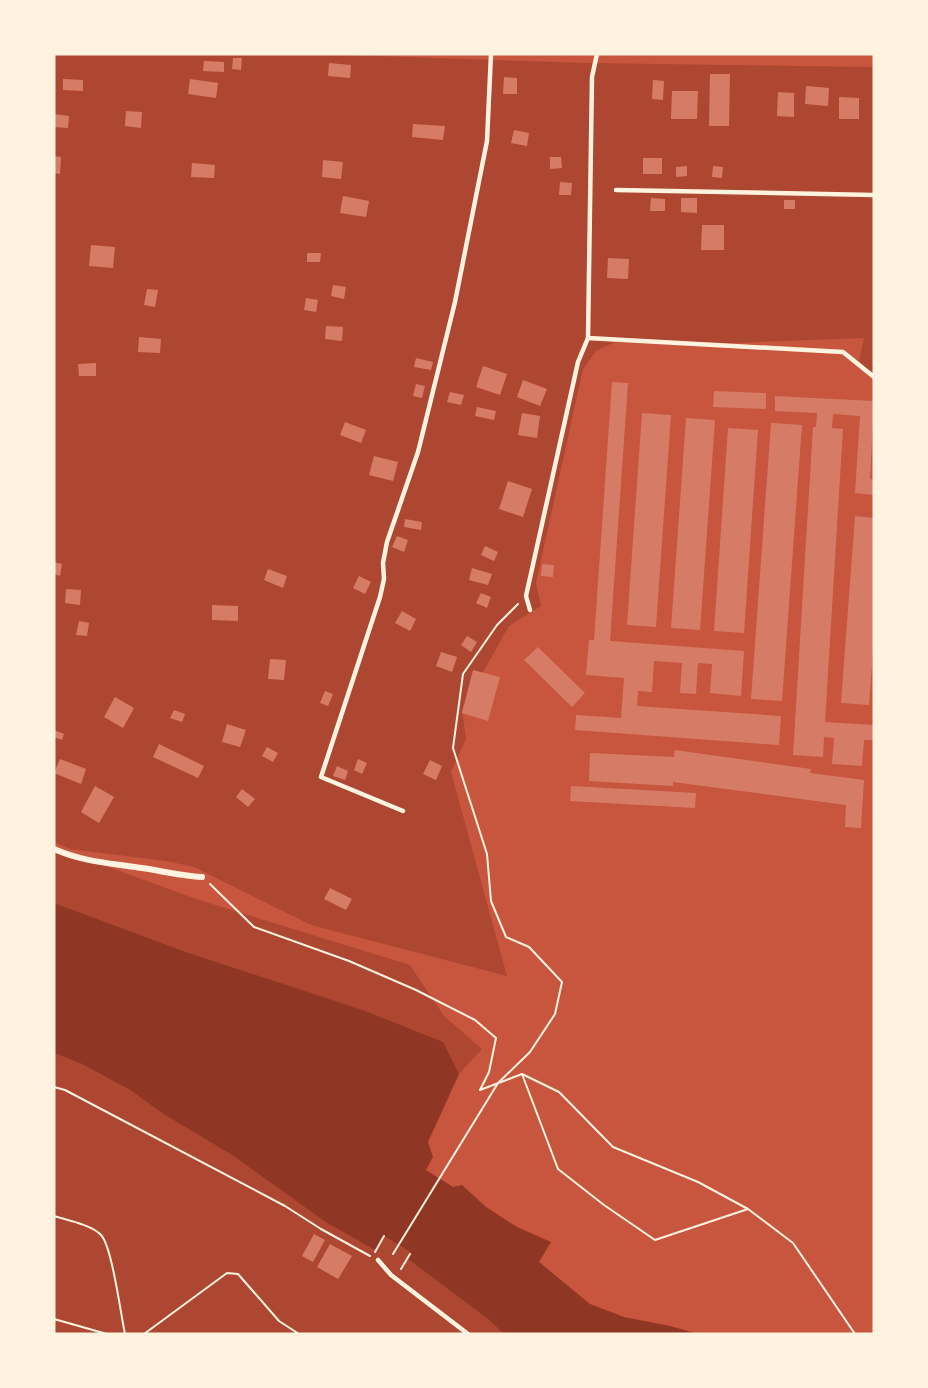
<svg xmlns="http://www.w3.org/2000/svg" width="928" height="1388" font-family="'Noto Sans',sans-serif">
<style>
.green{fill:#ae4732}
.water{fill:#8f3625}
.building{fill:#d67c66}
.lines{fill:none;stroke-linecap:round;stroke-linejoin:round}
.path{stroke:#fff3e0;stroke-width:2}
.service{stroke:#fff3e0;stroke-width:4.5}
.minor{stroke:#fff3e0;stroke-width:6}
</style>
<rect width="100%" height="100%" fill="#c8553d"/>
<g class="green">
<polygon points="54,54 318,54 586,63 874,67 874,376 858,365 864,338 732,343 617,341 596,351 583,369 536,583 541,606 509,626 462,709 466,739 451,772 507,976 311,925 194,867 166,861 70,849 54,842"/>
<polygon points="54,847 196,899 410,965 444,1016 482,1049 459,1074 442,1042 363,1010 186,952 54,903"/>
<polygon points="54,1053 82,1064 130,1090 165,1115 232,1155 327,1223 375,1250 384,1236 411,1254 408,1259 488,1319 504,1334 54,1334"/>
</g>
<polygon class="water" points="54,903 186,952 363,1010 443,1042 459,1074 428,1142 433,1157 426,1170 453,1187 462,1185 486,1207 517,1227 551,1242 539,1262 590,1304 624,1317 670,1326 699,1334 504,1334 488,1319 408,1259 411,1253 384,1236 375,1250 327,1223 232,1155 165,1115 130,1090 82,1064 54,1053"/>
<g class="building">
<polygon points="233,58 242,58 241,70 232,69"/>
<polygon points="204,61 224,62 224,72 203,71"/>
<polygon points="329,63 351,65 350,78 328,76"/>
<polygon points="710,74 730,74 729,126 709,126"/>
<polygon points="504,77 517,78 517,94 503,94"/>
<polygon points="63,79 83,80 83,91 63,90"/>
<polygon points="190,79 218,83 216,98 188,94"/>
<polygon points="653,80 664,81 663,100 652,99"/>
<polygon points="806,86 829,88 828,106 805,104"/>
<polygon points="672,91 698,91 697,119 671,119"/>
<polygon points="778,92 794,93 794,117 777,116"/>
<polygon points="839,97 859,98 859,119 839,119"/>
<polygon points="126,111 142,112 141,128 125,126"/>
<polygon points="54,114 69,116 68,128 54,127"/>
<polygon points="413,124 445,126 443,140 412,137"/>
<polygon points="514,130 529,133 527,146 511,143"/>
<polygon points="54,156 61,157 60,174 54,173"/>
<polygon points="550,157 561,157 562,168 550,169"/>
<rect x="643" y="158" width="19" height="16"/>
<polygon points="323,160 343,162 341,179 322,177"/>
<polygon points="192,163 215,165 214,178 191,177"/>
<polygon points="687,166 687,176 676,177 676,167"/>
<polygon points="713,166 723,167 722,178 712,177"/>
<polygon points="560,182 572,183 571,195 559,195"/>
<polygon points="343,196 369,201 366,217 340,213"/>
<polygon points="651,198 665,199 665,211 650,211"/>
<polygon points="681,198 697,198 697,213 681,212"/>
<rect x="784" y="200" width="11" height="9"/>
<polygon points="702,225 724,225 724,250 701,250"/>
<polygon points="91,245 115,247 113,268 89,266"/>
<polygon points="307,253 321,253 320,262 307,262"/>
<polygon points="608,258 629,259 628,279 607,278"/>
<polygon points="333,285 346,287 344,299 331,296"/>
<polygon points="147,289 158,290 155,307 144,305"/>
<polygon points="306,298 318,300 316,312 304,310"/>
<polygon points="326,326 343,327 342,341 325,339"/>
<polygon points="139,337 161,339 160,353 138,352"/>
<polygon points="416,358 433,362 431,370 414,367"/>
<polygon points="96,363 96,376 79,376 78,364"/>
<polygon points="483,366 507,374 500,395 476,387"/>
<polygon points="523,380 547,389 540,406 517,397"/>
<polygon points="612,382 628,383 610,641 744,651 741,696 710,693 712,664 698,663 696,694 680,693 682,663 654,661 652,692 638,691 637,706 781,716 779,745 575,730 576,715 621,718 624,678 586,675 589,640 594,640"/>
<polygon points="416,384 425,386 422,398 413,396"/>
<polygon points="714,391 766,393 766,409 713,407"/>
<polygon points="450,392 464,395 461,405 447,402"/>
<polygon points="775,396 874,401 870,479 874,480 874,495 855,493 860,416 833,414 832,428 843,429 825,722 874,725 874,740 864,740 862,766 832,764 834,738 824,737 823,757 793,755 813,427 816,427 817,413 775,411"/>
<polygon points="477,407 496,411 494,420 475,416"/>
<polygon points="522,413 540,416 537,438 518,435"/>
<polygon points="642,413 671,415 656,627 627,625"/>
<polygon points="686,418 715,420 700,630 671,628"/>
<polygon points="345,422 366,430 361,443 340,435"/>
<polygon points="771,423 802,425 782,701 751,699"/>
<polygon points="728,428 758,430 744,633 714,631"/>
<polygon points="374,456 398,462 393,481 369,475"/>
<polygon points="508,481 532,489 523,517 499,509"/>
<polygon points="855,516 874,518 874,638 869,705 841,703"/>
<polygon points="405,519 422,522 421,530 404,527"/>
<polygon points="397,536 408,540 404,552 392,547"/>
<polygon points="485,546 498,552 494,561 481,555"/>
<polygon points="54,562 62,564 60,576 54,574"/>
<polygon points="542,564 554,565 553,577 541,576"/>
<polygon points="472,568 492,574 488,585 469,580"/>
<polygon points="268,569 287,576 283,588 264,580"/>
<polygon points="359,576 371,582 365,594 353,588"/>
<polygon points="66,589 81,590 80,605 65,603"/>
<polygon points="481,593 491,597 487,608 476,603"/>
<polygon points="212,605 238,606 238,621 212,620"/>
<polygon points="402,611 416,619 410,631 395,623"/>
<polygon points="79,621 89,623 87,636 76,635"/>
<polygon points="467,636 477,642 471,652 461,645"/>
<polygon points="538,647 585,693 572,707 524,660"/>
<polygon points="441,652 457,657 452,672 436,666"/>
<polygon points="270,659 286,660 284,680 268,679"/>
<polygon points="473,670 500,677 488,721 462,713"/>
<polygon points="325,691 333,694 328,706 320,703"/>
<polygon points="115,697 134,708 123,728 104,717"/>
<polygon points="174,710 185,714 182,722 170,718"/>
<polygon points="227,724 246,730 240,747 222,742"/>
<polygon points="54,730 64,734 62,740 54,737"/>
<polygon points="159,744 204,766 198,778 153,757"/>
<polygon points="267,747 278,753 273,762 262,756"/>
<polygon points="675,750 811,769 810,773 864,780 861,828 845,827 846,805 673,782 673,786 589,781 590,753 674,757"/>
<polygon points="60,759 86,769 81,784 54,773"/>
<polygon points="358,759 367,763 362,774 354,770"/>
<polygon points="430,760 442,766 436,780 423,774"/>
<polygon points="337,766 348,771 345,780 333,776"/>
<polygon points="95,786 114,797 99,823 81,812"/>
<polygon points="571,786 696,793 695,808 570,801"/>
<polygon points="242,789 255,799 248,807 236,797"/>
<polygon points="330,888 352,899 346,910 324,899"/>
<polygon points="314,1234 325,1240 313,1262 302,1256"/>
<polygon points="330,1244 352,1256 338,1279 317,1267"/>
</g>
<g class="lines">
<g class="path">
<polyline points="210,884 254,927 349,961 416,990 475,1020 496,1038 489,1072 480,1090"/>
<polyline points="522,1074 558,1169 604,1205 655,1240 748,1209"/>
<polyline points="54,1087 65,1090 285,1206 321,1229 370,1256"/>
<polyline points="480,1090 522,1074 559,1092 613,1147 698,1182 748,1209 793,1243 855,1334"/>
<path d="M54,1216C67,1220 92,1225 101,1235C112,1246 121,1316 125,1334"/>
<polyline points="375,1252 384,1236"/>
<polyline points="393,1254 498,1083 530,1052 555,1014 562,982 529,947 506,937 491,901 487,854 453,748 463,674 497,625 518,604"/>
<polyline points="401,1269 410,1254"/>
<polyline points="54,1319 107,1334"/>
<polyline points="144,1334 227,1273 238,1274 279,1321 299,1334"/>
</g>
<g class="service">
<polyline points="597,54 592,77 588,338 843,352 874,377"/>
<polyline points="616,190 874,195"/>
<polyline points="530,610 526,596 578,362 588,338"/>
<polyline points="403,811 321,777 380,597 384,579 383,563 387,542 418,452 455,302 487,141 491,54"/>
<polyline points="378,1260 391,1275 468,1334"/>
</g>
<path class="minor" d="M54,849C83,862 111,863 142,868C162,871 182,876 202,877"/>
</g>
<rect width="928" height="1388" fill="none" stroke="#fff3e0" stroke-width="111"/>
</svg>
